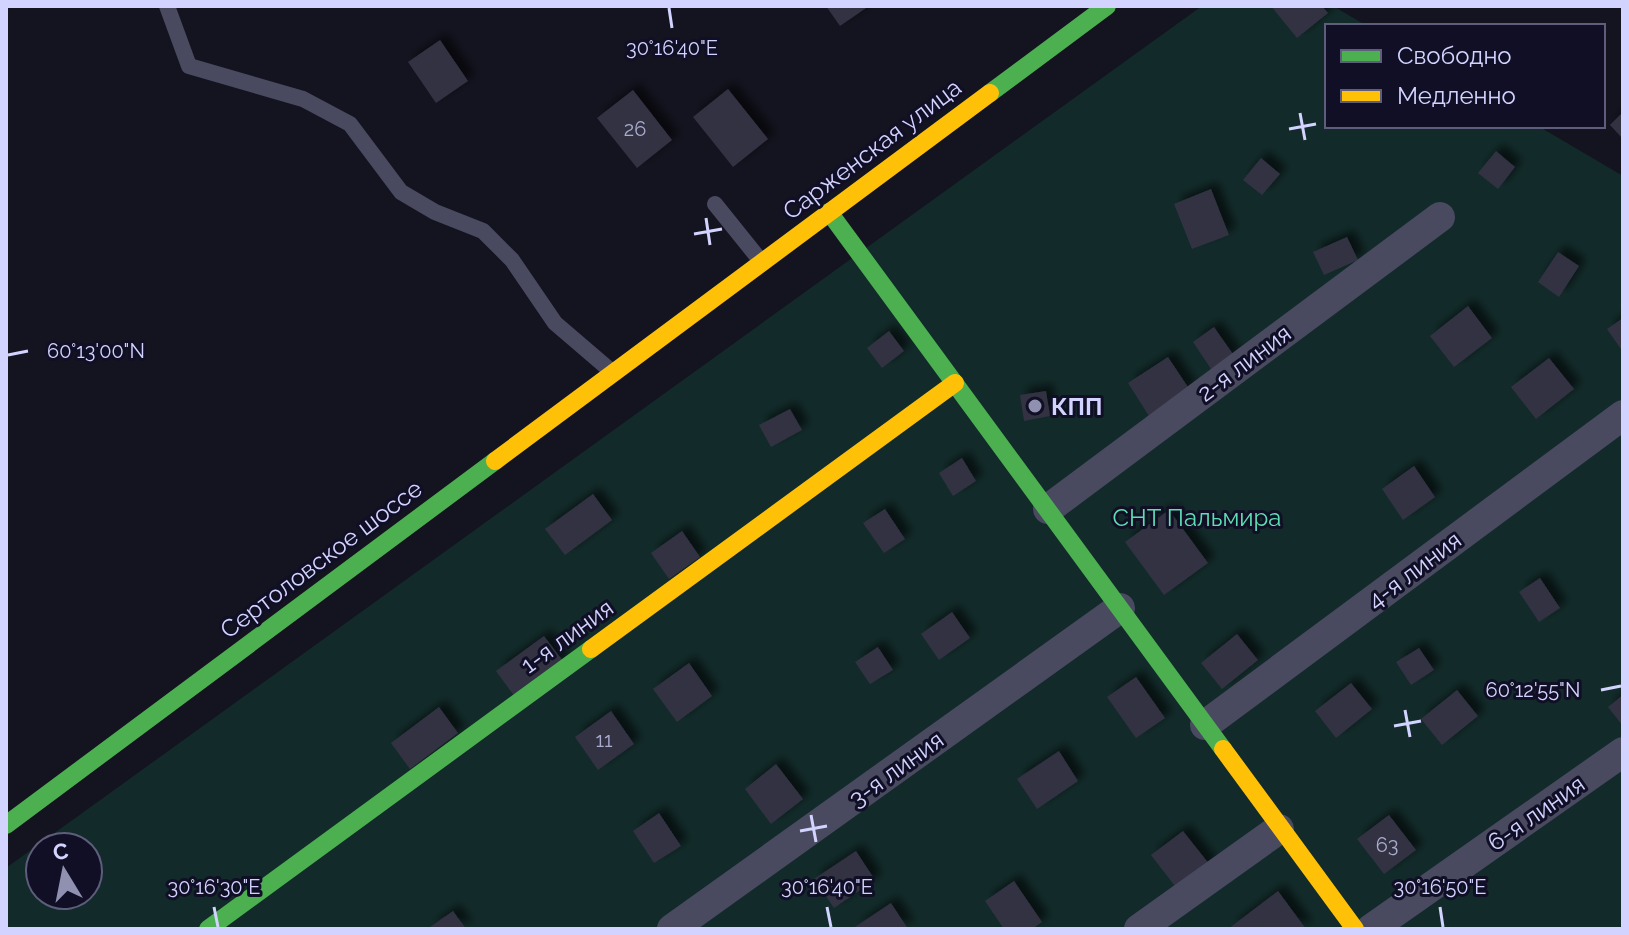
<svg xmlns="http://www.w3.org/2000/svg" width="1629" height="935" font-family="Raleway,sans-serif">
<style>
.green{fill:#122b2a;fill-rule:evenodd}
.building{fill:#323242;filter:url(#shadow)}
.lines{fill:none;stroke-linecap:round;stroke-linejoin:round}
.lane{stroke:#494a60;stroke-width:16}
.street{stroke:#494a60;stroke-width:30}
.fast{stroke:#4caf50;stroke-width:18}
.slow{stroke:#ffc107;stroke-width:18}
.ticks{fill:none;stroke:#d3d3ff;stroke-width:3}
.poi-dot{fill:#9090b1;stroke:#100f25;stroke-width:3}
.labels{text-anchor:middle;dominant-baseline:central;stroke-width:6;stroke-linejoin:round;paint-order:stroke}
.number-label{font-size:20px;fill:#ababd0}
.street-label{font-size:24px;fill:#d3d3ff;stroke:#100f25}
.poi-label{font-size:24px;font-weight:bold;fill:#d3d3ff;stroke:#100f25;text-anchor:start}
.park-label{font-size:24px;fill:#5edfb3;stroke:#100f25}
.ticks-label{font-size:20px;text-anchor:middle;fill:#d3d3ff;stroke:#100f25;stroke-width:6;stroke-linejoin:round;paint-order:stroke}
</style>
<defs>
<filter id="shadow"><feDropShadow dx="7" dy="-7" stdDeviation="4" flood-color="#0009"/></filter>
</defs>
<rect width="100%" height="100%" fill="#141420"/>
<path class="green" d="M1202,6H1333L1367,26H1327V126H1538L1623,176V929H6V868ZM40,847H88V895H40Z"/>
<g class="building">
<polygon points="826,6 869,6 840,26"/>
<polygon points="1271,6 1322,6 1328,13 1297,38"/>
<polygon points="440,40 468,81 436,103 408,62"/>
<polygon points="728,89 768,139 733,167 693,117"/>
<polygon points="633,90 672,140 637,168 597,118"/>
<polygon points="1623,112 1623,139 1610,125"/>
<polygon points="1496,151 1515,167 1498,189 1478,173"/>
<polygon points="1261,158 1280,174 1262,195 1243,180"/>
<polygon points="1211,189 1229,235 1192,249 1174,204"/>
<polygon points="1347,237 1358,260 1324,275 1313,252"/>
<polygon points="1558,252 1579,266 1559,297 1538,282"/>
<polygon points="1468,306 1492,338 1454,367 1430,336"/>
<polygon points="1623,318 1623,352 1607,329"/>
<polygon points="1214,327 1235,357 1213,372 1193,342"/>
<polygon points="889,331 904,351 882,368 867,348"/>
<polygon points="1168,357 1190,390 1149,416 1128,383"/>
<polygon points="1549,358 1574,389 1536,419 1511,387"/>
<polygon points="1046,391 1050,416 1024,421 1020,395"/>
<polygon points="790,409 802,430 771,447 759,425"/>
<polygon points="962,458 976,481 953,496 939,473"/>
<polygon points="1414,466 1435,497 1403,520 1382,489"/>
<polygon points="593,494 612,520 565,555 545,529"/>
<polygon points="885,509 905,539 884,553 863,523"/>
<polygon points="1169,510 1208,563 1164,595 1125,542"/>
<polygon points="682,531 700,557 669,579 651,553"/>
<polygon points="1540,578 1560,608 1539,622 1519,592"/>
<polygon points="952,612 970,638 939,660 921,634"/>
<polygon points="1237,634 1258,660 1222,689 1201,663"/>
<polygon points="544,636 563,661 515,697 496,671"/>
<polygon points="878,647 893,670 870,684 855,662"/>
<polygon points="1419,648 1434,670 1411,685 1396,662"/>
<polygon points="689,663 712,696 677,722 653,689"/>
<polygon points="1136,677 1165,718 1136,738 1107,697"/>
<polygon points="1351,683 1372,709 1336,738 1315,711"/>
<polygon points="1457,690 1478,716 1442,745 1421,719"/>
<polygon points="1623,695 1623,726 1608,707"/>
<polygon points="439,707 458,733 410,769 391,743"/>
<polygon points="611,711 634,744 598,770 575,737"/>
<polygon points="1059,751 1078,781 1037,809 1017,779"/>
<polygon points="776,764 803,799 771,824 745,789"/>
<polygon points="659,813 681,846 654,863 633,831"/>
<polygon points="1389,815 1416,850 1384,874 1357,839"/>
<polygon points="1183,831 1210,865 1178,890 1151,855"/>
<polygon points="856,851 875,880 834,908 814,879"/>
<polygon points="1014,881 1042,922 1032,929 1004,929 985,901"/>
<polygon points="1278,891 1306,929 1228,929"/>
<polygon points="891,903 908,929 852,929"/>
<polygon points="453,911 466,929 427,929"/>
</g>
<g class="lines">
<g class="lane">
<polyline points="167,6 189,66 303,99 350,124 401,192 435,212 483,231 512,260 555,323 611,371"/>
<polyline points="715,204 760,260"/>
</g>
<g class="street">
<polyline points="1048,509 1440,217"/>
<polyline points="1205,725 1623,415"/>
<polyline points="672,929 1120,608"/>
<polyline points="1139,929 1279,829"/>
<polyline points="1371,929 1623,752"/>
</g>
<g class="fast">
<polyline points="990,93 1107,6"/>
<polyline points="829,212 1223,749"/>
<polyline points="6,825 495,461"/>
<polyline points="208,929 591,649"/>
</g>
<g class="slow">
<polyline points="495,461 990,93"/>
<polyline points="591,649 955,383"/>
<polyline points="1223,749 1355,929"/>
</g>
</g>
<path class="ticks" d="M669,8L672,28M1300,113L1305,140M1289,129L1316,124M706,218L710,245M694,234L722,229M8,355L28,351M1601,690L1621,686M1405,710L1410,737M1394,726L1421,721M811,815L816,842M800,831L827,826M214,907L218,927M827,907L831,927M1440,907L1443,927"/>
<circle class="poi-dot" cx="1035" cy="406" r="8"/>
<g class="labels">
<g class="number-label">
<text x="635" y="129">26</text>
<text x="604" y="740">11</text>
<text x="1387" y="845">63</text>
</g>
<g class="street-label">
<text transform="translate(872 149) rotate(-37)">Сарженская улица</text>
<text transform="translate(1244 363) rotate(-37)">2-я линия</text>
<text transform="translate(321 559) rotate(-37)">Сертоловское шоссе</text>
<text transform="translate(1414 570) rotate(-37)">4-я линия</text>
<text transform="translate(567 636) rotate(-36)">1-я линия</text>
<text transform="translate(896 769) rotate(-36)">3-я линия</text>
<text transform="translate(1536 813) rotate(-35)">6-я линия</text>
</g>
<g class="poi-label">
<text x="1051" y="406">КПП</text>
</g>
<g class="park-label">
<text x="1197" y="517">СНТ Пальмира</text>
</g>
</g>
<g class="ticks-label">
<text x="672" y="55">30°16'40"E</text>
<text x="96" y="358">60°13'00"N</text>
<text x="1533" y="697">60°12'55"N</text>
<text x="214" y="894">30°16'30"E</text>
<text x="827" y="894">30°16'40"E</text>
<text x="1440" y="894">30°16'50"E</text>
</g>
<rect width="1629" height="935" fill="none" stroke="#d3d3ff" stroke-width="16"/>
<rect x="1325" y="24" width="280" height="104" fill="#100f25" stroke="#5e5d7c" stroke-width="2"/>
<rect x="1341" y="50" width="40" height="12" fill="#4caf50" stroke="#5e5d7c" stroke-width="2"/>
<text x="1397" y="64" font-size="24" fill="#d3d3ff">Свободно</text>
<rect x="1341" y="90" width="40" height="12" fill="#ffc107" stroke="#5e5d7c" stroke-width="2"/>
<text x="1397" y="104" font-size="24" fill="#d3d3ff">Медленно</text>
<g transform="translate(64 871) rotate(350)"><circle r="38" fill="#100f25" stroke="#5e5d7c" stroke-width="2"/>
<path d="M0-6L14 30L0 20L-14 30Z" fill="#9090b1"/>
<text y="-12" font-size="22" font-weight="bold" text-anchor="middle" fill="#d3d3ff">С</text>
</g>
</svg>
